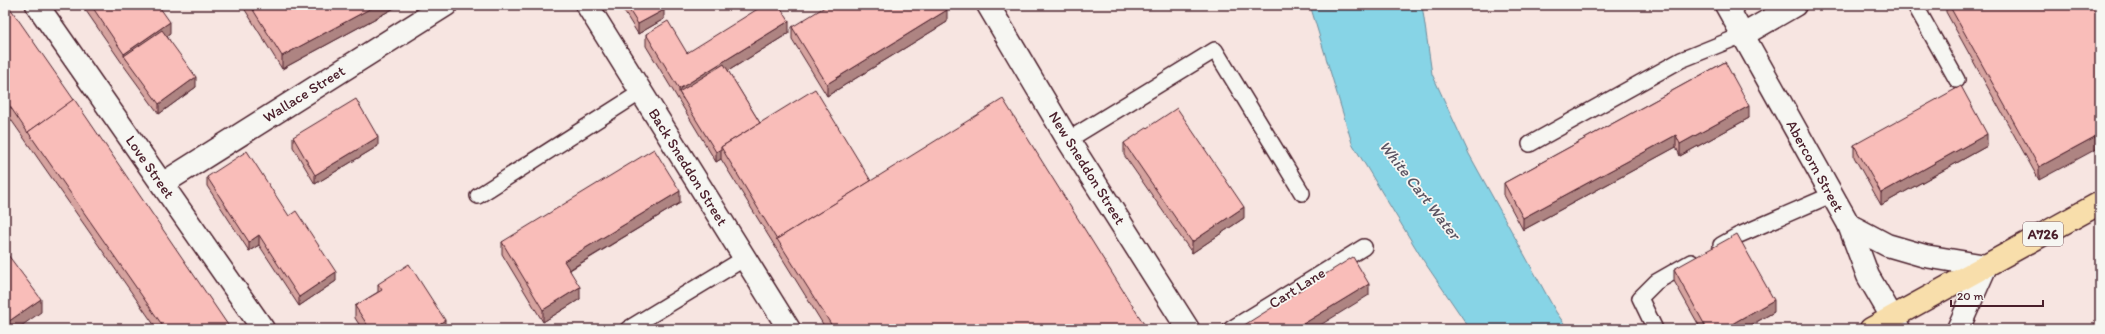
<svg xmlns="http://www.w3.org/2000/svg" width="2105" height="334" font-family="Itim,sans-serif">
<style>
.water{fill:#87d4e6;stroke:#6f8c9b}
.lines{fill:none;stroke-linecap:round;stroke-linejoin:round}
.service-casing{stroke:#4a1f2b;stroke-width:18}
.minor-casing{stroke:#4a1f2b;stroke-width:25}
.tertiary-casing{stroke:#4a1f2b;stroke-width:25}
.primary-casing{stroke:#4a1f2b;stroke-width:25}
.service{stroke:#f6f6f2;stroke-width:15}
.minor{stroke:#f6f6f2;stroke-width:22}
.tertiary{stroke:#f6f6f2;stroke-width:22}
.primary{stroke:#f8deab;stroke-width:22}
.wall{fill:#d6a39f;stroke:#4a1f2b}
.shaded-wall{fill:#ae8482;stroke:#4a1f2b}
.building{fill:#f9bdb9;stroke:#4a1f2b}
.labels{text-anchor:middle;dominant-baseline:central;stroke-width:3.5;stroke-linejoin:round;paint-order:stroke}
.shield{fill:#f6f6f2;stroke:#7e6067;stroke-width:1}
.shield-label{font-size:14px;font-weight:bold;fill:#4a1f2b}
.street-label{font-size:15px;fill:#4a1f2b;stroke:#f6f6f2}
.water-label{font-size:16px;font-style:italic;fill:#5c5563;stroke:#f6f6f2}
</style>
<rect width="100%" height="100%" fill="#f7e5e1"/>
<filter id="ink" filterUnits="userSpaceOnUse"><feTurbulence type="fractalNoise" baseFrequency=".025" numOctaves="2"/><feDisplacementMap in="SourceGraphic" scale="8" xChannelSelector="R" yChannelSelector="G"/><feConvolveMatrix kernelMatrix="1 2 1 2 8 2 1 2 1" color-interpolation-filters="sRGB"/></filter>
<g filter="url(#ink)">
<polygon class="water" points="1310,5 1422,5 1432,74 1469,154 1556,312 1568,329 1470,329 1423,260 1352,143"/>
<g class="lines">
<defs>
<g id="service">
<polyline points="1915,5 1957,80"/>
<polyline points="1068,140 1215,50 1302,193"/>
<polyline points="1530,144 1681,60 1743,35"/>
<polyline points="478,196 641,92"/>
<polyline points="1721,245 1737,236 1831,195"/>
<polyline points="628,329 745,258"/>
<polyline points="1231,329 1364,247"/>
<polyline points="1655,329 1640,298 1656,282 1691,262"/>
</g>
<g id="minor">
<polyline points="587,5 789,329"/>
<polyline points="988,5 1068,140 1188,329"/>
<polyline points="1726,5 1849,225 1868,276 1899,329"/>
<polyline points="1743,35 1795,5"/>
<polyline points="162,184 446,5"/>
<polyline points="1849,225 1887,245 1925,256 1986,266 1958,329"/>
</g>
<polyline id="tertiary" points="37,5 263,329"/>
<polyline id="primary" points="1871,329 2100,203"/>
</defs>
<use href="#service" class="service-casing"/>
<use href="#minor" class="minor-casing"/>
<use href="#tertiary" class="tertiary-casing"/>
<use href="#primary" class="primary-casing"/>
<use href="#service" class="service"/>
<use href="#minor" class="minor"/>
<use href="#tertiary" class="tertiary"/>
<use href="#primary" class="primary"/>
</g>
<g class="wall">
<polygon points="5,5 230,329 157,329 5,111"/>
<polygon points="82,5 158,5 170,34 167,36 196,87 159,114 124,66"/>
<polygon points="242,5 400,5 282,69"/>
<polygon points="620,5 661,5 664,19 638,34"/>
<polygon points="1946,5 2100,5 2039,180 1946,12"/>
<polygon points="947,22 827,96 792,39 792,27"/>
<polygon points="789,33 728,71 760,123 871,181 1147,329 826,329 721,159 716,162 646,46 646,34 687,53"/>
<polygon points="1725,62 1749,118 1680,156 1676,147 1523,230 1504,195 1504,183"/>
<polygon points="293,137 378,146 315,184 293,147"/>
<polygon points="1124,143 1244,218 1192,253 1124,155"/>
<polygon points="1854,145 1987,146 1881,205 1854,157"/>
<polygon points="207,177 289,216 336,281 299,306 259,245 249,251 207,186"/>
<polygon points="680,203 570,270 580,299 543,322 502,254 502,242"/>
<polygon points="1674,269 1774,312 1744,329 1701,329 1674,281"/>
<polygon points="378,284 445,329 362,329 355,318 355,306 378,292"/>
</g>
<g class="shaded-wall">
<polygon points="377,5 400,5 282,69 282,56"/>
<polygon points="664,10 664,19 638,34 638,24"/>
<polygon points="947,10 947,22 827,96 827,84"/>
<polygon points="789,21 789,33 683,99 679,92 679,89"/>
<polygon points="170,22 170,34 129,62 124,56 124,54"/>
<polygon points="196,77 196,87 159,114 159,104"/>
<polygon points="1749,106 1749,118 1680,156 1680,144"/>
<polygon points="1987,134 1987,146 1881,205 1881,193"/>
<polygon points="2100,134 2100,147 2039,180 2039,167"/>
<polygon points="1676,135 1676,147 1523,230 1523,218"/>
<polygon points="378,137 378,146 315,184 315,175"/>
<polygon points="721,149 721,159 716,162 716,152"/>
<polygon points="680,191 680,203 564,273 564,261"/>
<polygon points="1244,207 1244,218 1192,253 1192,242"/>
<polygon points="259,235 259,245 249,251 249,242"/>
<polygon points="336,272 336,281 299,306 299,297"/>
<polygon points="1369,284 1369,295 1314,329 1295,329"/>
<polygon points="580,287 580,299 543,322 543,310"/>
<polygon points="41,299 41,312 17,329 5,329 5,324"/>
<polygon points="1774,300 1774,312 1744,329 1723,329"/>
<polygon points="445,320 445,329 432,329"/>
</g>
<g class="building">
<polygon points="5,5 8,5 74,100 28,132 28,133 5,99"/>
<polygon points="91,5 158,5 170,22 124,54"/>
<polygon points="250,5 377,5 282,56"/>
<polygon points="626,5 661,5 664,10 638,24"/>
<polygon points="764,5 779,5 789,21 679,89 646,34 668,21 687,53"/>
<polygon points="828,5 944,5 947,10 827,84 792,27"/>
<polygon points="1949,5 2100,5 2100,134 2039,167"/>
<polygon points="162,30 196,77 159,104 124,56"/>
<polygon points="1725,62 1749,106 1680,144 1676,135 1523,218 1504,183"/>
<polygon points="724,64 760,123 721,147 721,149 716,152 679,92"/>
<polygon points="1961,86 1987,134 1881,193 1854,145"/>
<polygon points="815,89 871,181 777,239 777,240 721,147"/>
<polygon points="74,99 230,328 228,329 165,329 28,132"/>
<polygon points="356,99 378,137 315,175 293,137"/>
<polygon points="1003,99 1147,329 834,329 777,239"/>
<polygon points="1177,108 1244,207 1192,242 1124,143"/>
<polygon points="654,149 680,191 564,261 580,287 543,310 502,242"/>
<polygon points="247,151 289,216 296,211 336,272 299,297 259,235 249,242 207,177"/>
<polygon points="1737,234 1774,300 1723,329 1707,329 1674,269"/>
<polygon points="5,251 41,299 5,324"/>
<polygon points="1353,257 1369,284 1295,329 1238,329"/>
<polygon points="409,264 445,320 432,329 370,329 355,306 382,290 378,284"/>
</g>
</g>
<g class="labels">
<rect class="shield" x="2023" y="222" width="40" height="24" rx="3"/>
<g class="shield-label">
<text x="2043" y="234">A726</text>
</g>
<g class="street-label">
<text transform="translate(304 94) rotate(-32)">Wallace Street</text>
<text transform="translate(1815 166) rotate(61)">Abercorn Street</text>
<text transform="translate(150 167) rotate(55)">Love Street</text>
<text transform="translate(688 167) rotate(58)">Back Sneddon Street</text>
<text transform="translate(1087 168) rotate(58)">New Sneddon Street</text>
<text transform="translate(1297 288) rotate(-32)">Cart Lane</text>
</g>
<g class="water-label">
<text transform="translate(1420 190) rotate(52)">White Cart Water</text>
</g>
</g>
<rect width="2105" height="334" fill="none" stroke="#f6f6f2" stroke-width="20"/>
<rect x="10" y="10" width="2085" height="314" fill="none" stroke="#4a1f2b" stroke-width="1.5" filter="url(#ink)"/>
<path d="M1951 300v6h92v-6" fill="none" stroke="#4a1f2b" stroke-width="2"/>
<text x="1957" y="300" font-size="12" fill="#4a1f2b" stroke="#f6f6f2" stroke-width="3" paint-order="stroke">20 m</text>
</svg>
